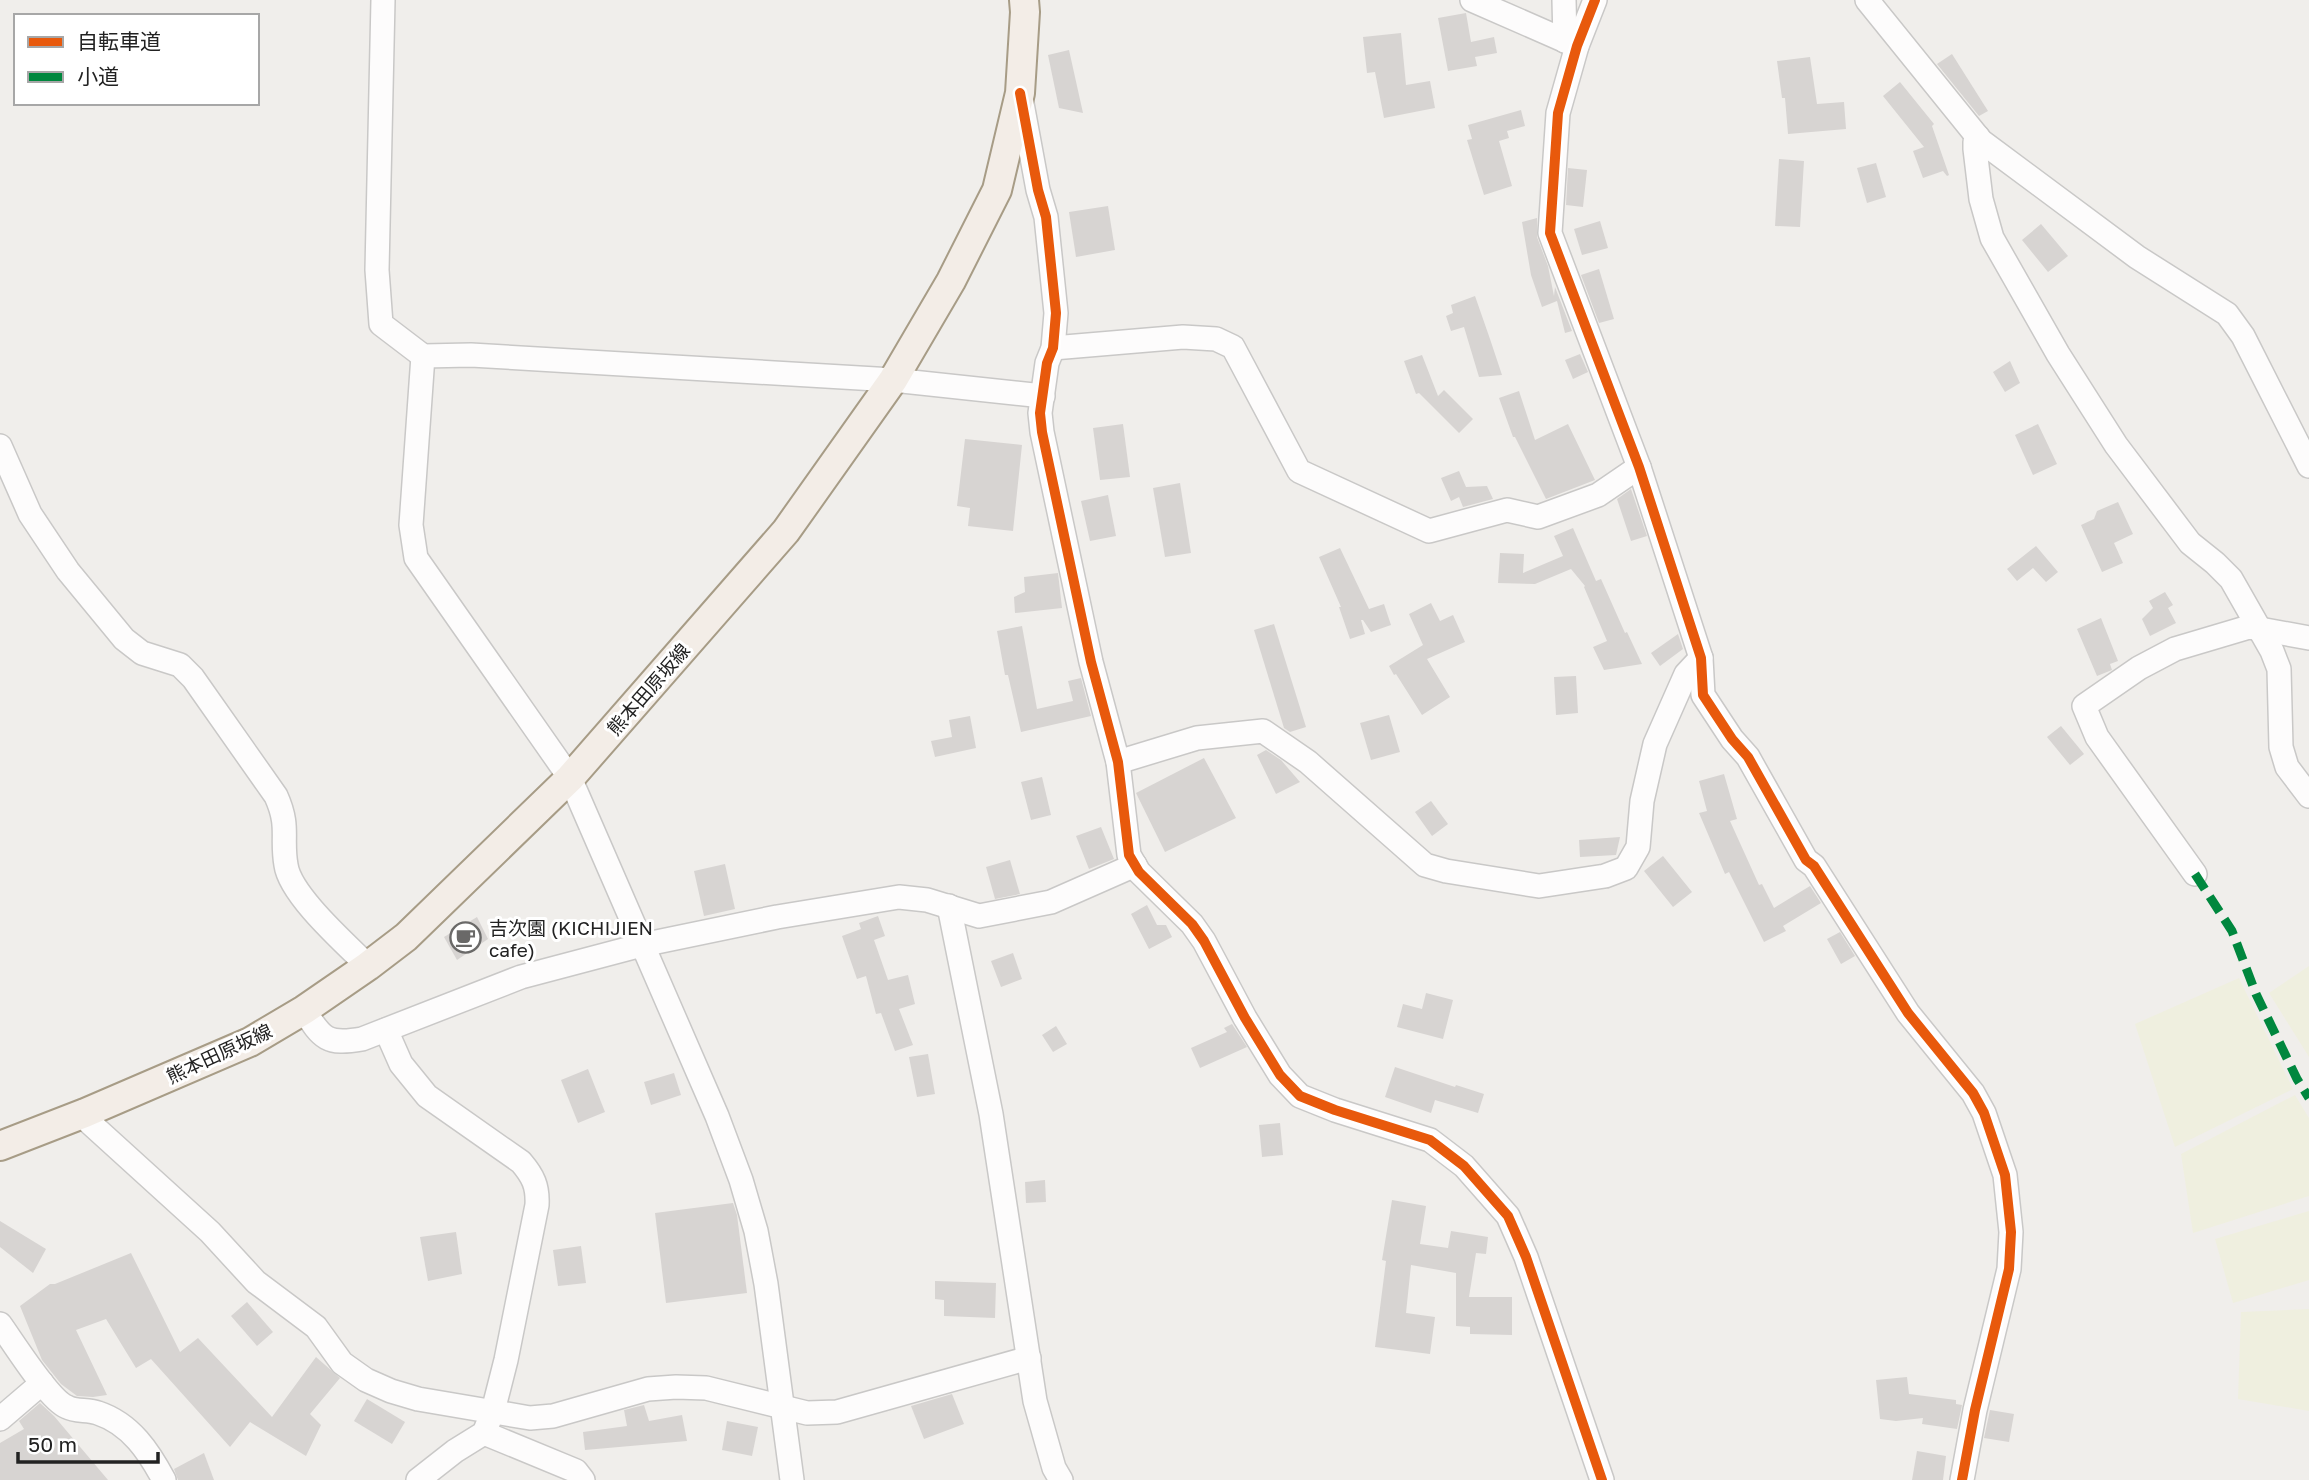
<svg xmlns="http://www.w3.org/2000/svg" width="2309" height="1480" font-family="'Golos Text','Noto Sans JP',sans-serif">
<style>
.farmland{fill:#efefdf}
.building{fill:#d7d4d2}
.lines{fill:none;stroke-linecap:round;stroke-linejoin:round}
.minor-casing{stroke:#c9c8c7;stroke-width:26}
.major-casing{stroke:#a79c86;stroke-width:32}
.minor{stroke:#fdfcfc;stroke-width:23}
.major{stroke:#f3ede7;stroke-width:28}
.quiet{stroke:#00873e;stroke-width:9;stroke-dasharray:18 9;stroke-linecap:butt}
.cycleway-casing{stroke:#fff;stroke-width:15}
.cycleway{stroke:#e8590c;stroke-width:10}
.labels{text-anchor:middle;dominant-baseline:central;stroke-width:6;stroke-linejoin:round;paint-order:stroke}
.street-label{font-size:19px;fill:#222;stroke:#fff}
.poi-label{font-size:19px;fill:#222;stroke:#fff;text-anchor:start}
</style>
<rect width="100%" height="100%" fill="#f0eeeb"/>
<g class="farmland">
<polygon points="2309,966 2309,1057 2269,993"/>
<polygon points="2239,978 2293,1089 2175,1147 2135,1024"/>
<polygon points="2295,1095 2309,1118 2309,1196 2193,1233 2181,1154"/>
<polygon points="2309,1211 2309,1280 2233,1303 2215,1239"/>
<polygon points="2309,1309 2309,1411 2238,1399 2241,1312"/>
</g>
<g class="building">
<polygon points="1466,13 1471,42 1494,37 1497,53 1475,57 1477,66 1448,71 1438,18"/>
<polygon points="1401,33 1406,85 1430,81 1435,108 1384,118 1375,72 1367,73 1363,37"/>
<polygon points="1069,50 1083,113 1059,108 1048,55"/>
<polygon points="1952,54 1988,111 1979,116 1937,64"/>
<polygon points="1810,57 1817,104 1844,102 1846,129 1788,134 1785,98 1782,98 1777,61"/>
<polygon points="1900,82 1934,124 1932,126 1949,175 1947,176 1943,171 1923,178 1913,151 1924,147 1883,96"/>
<polygon points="1521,110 1525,126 1507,131 1509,138 1499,141 1512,186 1484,195 1467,140 1472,139 1468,125"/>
<polygon points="1779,159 1804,161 1800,227 1775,226"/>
<polygon points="1876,163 1886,197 1867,203 1857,168"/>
<polygon points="1568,168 1587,170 1583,207 1566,205"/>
<polygon points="1108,206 1115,250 1076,257 1069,212"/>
<polygon points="1537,218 1537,237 1548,266 1554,296 1555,287 1572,331 1565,333 1557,301 1542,307 1531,275 1522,222"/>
<polygon points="1600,221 1608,248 1582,255 1574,229"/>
<polygon points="2041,224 2068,256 2048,272 2022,240"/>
<polygon points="1599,269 1614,319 1599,323 1581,275"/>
<polygon points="1475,296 1490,339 1502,375 1479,377 1464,327 1451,331 1446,316 1453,313 1451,305"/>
<polygon points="1580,354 1588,372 1573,379 1565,360"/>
<polygon points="1422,355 1438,396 1444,390 1473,419 1459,433 1419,393 1416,394 1404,361"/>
<polygon points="2010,361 2020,383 2005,392 1993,372"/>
<polygon points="1519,391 1535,440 1568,424 1595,480 1546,499 1515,437 1513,437 1499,398"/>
<polygon points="1123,424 1130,477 1100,480 1093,428"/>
<polygon points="2038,424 2057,464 2033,475 2015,435"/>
<polygon points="965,439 1022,445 1013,531 968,526 970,508 957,506"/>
<polygon points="1459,471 1466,487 1487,486 1493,499 1463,507 1459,497 1451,501 1441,478"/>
<polygon points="1180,483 1191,553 1165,557 1153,488"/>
<polygon points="1631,489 1647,536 1631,541 1617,499"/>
<polygon points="1108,495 1116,536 1090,541 1081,501"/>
<polygon points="2118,502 2133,534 2114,543 2123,563 2102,572 2081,525 2094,519 2097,511"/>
<polygon points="1573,528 1596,581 1601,579 1625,633 1627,632 1642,664 1604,670 1593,647 1607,641 1584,587 1585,586 1571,569 1535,584 1498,583 1500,553 1524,554 1523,573 1563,556 1554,536"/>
<polygon points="2036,546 2058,572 2046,582 2033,568 2017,581 2007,569"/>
<polygon points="1340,548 1369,609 1384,604 1391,625 1371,632 1363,620 1361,620 1365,634 1350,639 1339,607 1341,607 1319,557"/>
<polygon points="1058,573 1062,608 1015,613 1014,597 1025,592 1024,577"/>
<polygon points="2165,592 2173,605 2168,608 2176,623 2150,636 2142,619 2153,608 2149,601"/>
<polygon points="1431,603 1440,621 1453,615 1465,642 1427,659 1450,697 1422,715 1396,674 1394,675 1389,666 1423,645 1409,614"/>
<polygon points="2101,618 2118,661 2110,664 2112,670 2097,676 2077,629"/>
<polygon points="1274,624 1306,727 1290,732 1284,728 1254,630"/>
<polygon points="1022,626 1037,709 1073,701 1068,681 1081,678 1091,716 1021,732 1008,675 1005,675 997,631"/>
<polygon points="1678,634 1683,649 1660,666 1651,653"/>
<polygon points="1576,676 1578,713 1556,715 1554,677"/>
<polygon points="1389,715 1400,752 1371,760 1360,723"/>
<polygon points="970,716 976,748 935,757 931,741 952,737 949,720"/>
<polygon points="2061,726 2084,754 2070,765 2047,737"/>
<polygon points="1266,750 1281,760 1300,782 1276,794 1257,755"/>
<polygon points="1204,758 1236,818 1165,852 1136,793"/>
<polygon points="1724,774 1737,819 1730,821 1759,885 1762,884 1774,908 1810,886 1821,903 1783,926 1786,931 1764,942 1729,872 1725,874 1699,813 1707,811 1699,781"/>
<polygon points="1042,777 1051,815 1031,820 1021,782"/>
<polygon points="1431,801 1448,824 1432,836 1415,812"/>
<polygon points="1101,827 1114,859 1089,869 1076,836"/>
<polygon points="1620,837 1616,855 1580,857 1579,840"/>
<polygon points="1663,856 1692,892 1673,907 1644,871"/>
<polygon points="1010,860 1020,894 995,899 986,867"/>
<polygon points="725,864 735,909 704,916 694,871"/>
<polygon points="1147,905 1157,925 1166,925 1172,937 1149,949 1131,914"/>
<polygon points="878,916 885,936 874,940 888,980 908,975 915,1004 899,1009 913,1045 895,1051 881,1013 876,1014 866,976 857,979 842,936 861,929 859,923"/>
<polygon points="477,917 488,939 457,960 444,937"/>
<polygon points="1840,932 1855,956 1841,964 1827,939"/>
<polygon points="1013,953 1022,979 1001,987 991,961"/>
<polygon points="1426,993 1453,1000 1443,1039 1397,1027 1403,1004 1422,1009"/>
<polygon points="1232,1024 1247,1047 1200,1068 1191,1048 1227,1032 1224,1028"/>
<polygon points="1056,1026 1067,1044 1053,1052 1042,1035"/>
<polygon points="928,1054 935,1094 917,1097 909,1057"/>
<polygon points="1395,1067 1455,1087 1456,1085 1484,1094 1478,1113 1435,1100 1431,1113 1385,1097"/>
<polygon points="588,1069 605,1112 578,1123 561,1080"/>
<polygon points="674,1073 681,1095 651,1105 644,1082"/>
<polygon points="1280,1123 1283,1155 1262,1157 1259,1125"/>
<polygon points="1045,1180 1046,1202 1026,1203 1025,1182"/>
<polygon points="1392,1200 1426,1206 1420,1244 1448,1248 1451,1231 1488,1237 1486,1254 1476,1253 1469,1297 1512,1297 1512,1335 1470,1334 1470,1327 1456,1326 1456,1273 1411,1265 1406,1313 1435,1317 1430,1354 1375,1347 1386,1261 1382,1260"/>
<polygon points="733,1203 737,1215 747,1293 666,1303 655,1213"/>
<polygon points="0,1221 46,1249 33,1273 0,1247"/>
<polygon points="456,1232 462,1274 428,1281 420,1237"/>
<polygon points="581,1246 586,1283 558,1286 553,1250"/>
<polygon points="131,1253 180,1352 198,1338 272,1417 316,1357 340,1378 310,1414 321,1425 306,1456 250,1422 230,1447 151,1359 136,1368 106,1319 76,1330 107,1395 93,1397 77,1396 61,1384 42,1360 20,1306 50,1284 55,1284"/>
<polygon points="935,1281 996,1283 995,1318 944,1316 944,1300 935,1299"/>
<polygon points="247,1302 273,1332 257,1346 231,1316"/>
<polygon points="1907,1377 1909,1394 1956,1400 1956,1404 1962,1405 1957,1429 1922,1424 1923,1418 1896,1421 1880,1419 1876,1380"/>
<polygon points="952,1394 964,1424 924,1439 911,1406"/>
<polygon points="367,1399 405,1422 392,1444 354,1421"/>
<polygon points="40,1403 54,1416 108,1480 0,1480 0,1443 24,1429 19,1421"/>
<polygon points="644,1405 649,1421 682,1415 687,1441 585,1450 583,1432 627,1426 624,1410"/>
<polygon points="1990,1410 2014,1414 2009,1442 1984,1438"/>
<polygon points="727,1421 758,1427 752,1456 722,1450"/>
<polygon points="1917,1451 1946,1456 1943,1480 1912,1480"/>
<polygon points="204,1453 214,1480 178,1480 174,1469"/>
</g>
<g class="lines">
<defs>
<g id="minor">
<polyline points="383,0 377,270 381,324 423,356 471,355 893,380 1043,396"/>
<polyline points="1472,0 1577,46"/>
<polyline points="1564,0 1565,41"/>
<polyline points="1595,0 1577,46 1558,113 1550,233 1639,467 1701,658 1703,695 1732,739 1748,757 1806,860 1814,866 1908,1013 1973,1093 1984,1113 2005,1175 2011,1232 2009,1269 1975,1410 1962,1480"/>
<polyline points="1867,0 1981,141 2137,257 2227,314 2243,336 2309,466"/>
<polyline points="1021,98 1038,190 1046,217 1056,313 1053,348 1047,363 1040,413 1042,432 1091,662 1118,762 1129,855 1139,872 1192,924 1204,941 1245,1018 1280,1075 1300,1096 1335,1110 1430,1140 1464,1166 1508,1216 1526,1257 1602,1480"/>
<polyline points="1978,137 1975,142 1975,149 1981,199 1992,238 2058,354 2116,445 2190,543 2215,563 2231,579 2272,651 2279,669 2281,747 2287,767 2309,796"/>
<polyline points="1053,348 1183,337 1216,339 1233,347 1299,471 1429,531 1507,510 1538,517 1598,495 1639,467"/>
<polyline points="423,356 411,525 416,558 570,778 717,1116 741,1180 756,1231 766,1284 792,1480"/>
<path d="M0,446L30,514L68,571L124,639L142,653L180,665L193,678L276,796C290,827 281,837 286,865C290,895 346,944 368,966"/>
<polyline points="1118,762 1197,738 1263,731 1308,762 1425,865 1446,871 1539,886 1605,876 1626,868 1638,847 1642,801 1655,744 1686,674 1701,658"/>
<polyline points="2195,874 2097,737 2084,706 2139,668 2175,649 2249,627 2309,638"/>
<polyline points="949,906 991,1114 1035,1401 1054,1468 1061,1480"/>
<path d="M304,1010C322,1039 327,1045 362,1039L521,977L642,945L777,917L899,897L927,900L979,916L1051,902L1135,865"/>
<path d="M386,1030L401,1064L427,1096L521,1162C533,1176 538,1186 537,1205L506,1360L493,1411L484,1433L455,1451L418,1480"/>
<polyline points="85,1113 90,1123 210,1232 256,1282 316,1327 342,1363 366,1380 391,1391 418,1399 530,1418 553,1416 648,1389 676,1387 706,1388 807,1413 837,1412 1029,1358"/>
<path d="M0,1324C13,1342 49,1400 67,1407C76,1412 88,1409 98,1413C131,1424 149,1452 164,1480"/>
<polyline points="0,1419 42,1383"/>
<polyline points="484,1433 576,1471 583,1480"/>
</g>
<polyline id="major" points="0,1146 85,1113 250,1042 304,1010 368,966 406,937 570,778 786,531 893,380 951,281 997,190 1020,93 1025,12 1024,0"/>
</defs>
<use href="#minor" class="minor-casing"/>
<use href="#major" class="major-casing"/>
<use href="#minor" class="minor"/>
<use href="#major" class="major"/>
<polyline class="quiet" points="2195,874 2232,931 2256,994 2297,1079 2309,1098"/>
<defs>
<g id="cycleway">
<polyline points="1595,0 1577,46 1558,113 1550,233 1639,467 1701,658 1703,695 1732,739 1748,757 1806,860 1814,866 1908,1013 1973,1093 1984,1113 2005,1175 2011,1232 2009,1269 1975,1410 1962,1480"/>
<polyline points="1020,93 1038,190 1046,217 1056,313 1053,348 1047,363 1040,413 1042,432 1091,662 1118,762 1129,855 1139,872 1192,924 1204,941 1245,1018 1280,1075 1300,1096 1335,1110 1430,1140 1464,1166 1508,1216 1526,1257 1602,1480"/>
</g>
</defs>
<use href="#cycleway" class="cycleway-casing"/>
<use href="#cycleway" class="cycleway"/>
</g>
<defs>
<symbol id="cafe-ring" viewBox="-11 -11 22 22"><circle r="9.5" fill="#fff" stroke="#6a6968" stroke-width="1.5"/><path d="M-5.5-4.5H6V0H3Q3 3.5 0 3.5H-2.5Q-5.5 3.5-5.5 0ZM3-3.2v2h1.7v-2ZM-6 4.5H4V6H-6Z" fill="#6a6968"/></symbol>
</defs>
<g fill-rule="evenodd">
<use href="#cafe-ring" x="448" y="920" width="35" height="35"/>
</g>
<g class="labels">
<g class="street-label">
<text transform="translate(648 689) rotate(-49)">熊本田原坂線</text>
<text transform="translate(219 1053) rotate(-25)">熊本田原坂線</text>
</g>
<g class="poi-label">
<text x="489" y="927">吉次園 (KICHIJIEN<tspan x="489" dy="22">cafe)</tspan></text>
</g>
</g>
<rect x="14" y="14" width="245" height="91" fill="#ffffff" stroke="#a7a7a7" stroke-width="2"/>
<rect x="28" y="37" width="35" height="10" fill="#e8590c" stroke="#a7a7a7" stroke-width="2"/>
<text x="77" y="49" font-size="21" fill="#222222">自転車道</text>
<rect x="28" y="72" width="35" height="10" fill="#00873e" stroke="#a7a7a7" stroke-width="2"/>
<text x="77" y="84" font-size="21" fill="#222222">小道</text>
<path d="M18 1452v10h140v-10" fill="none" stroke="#222222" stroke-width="3.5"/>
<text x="28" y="1452" font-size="21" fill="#222222" stroke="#ffffff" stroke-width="5" paint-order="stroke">50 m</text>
</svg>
